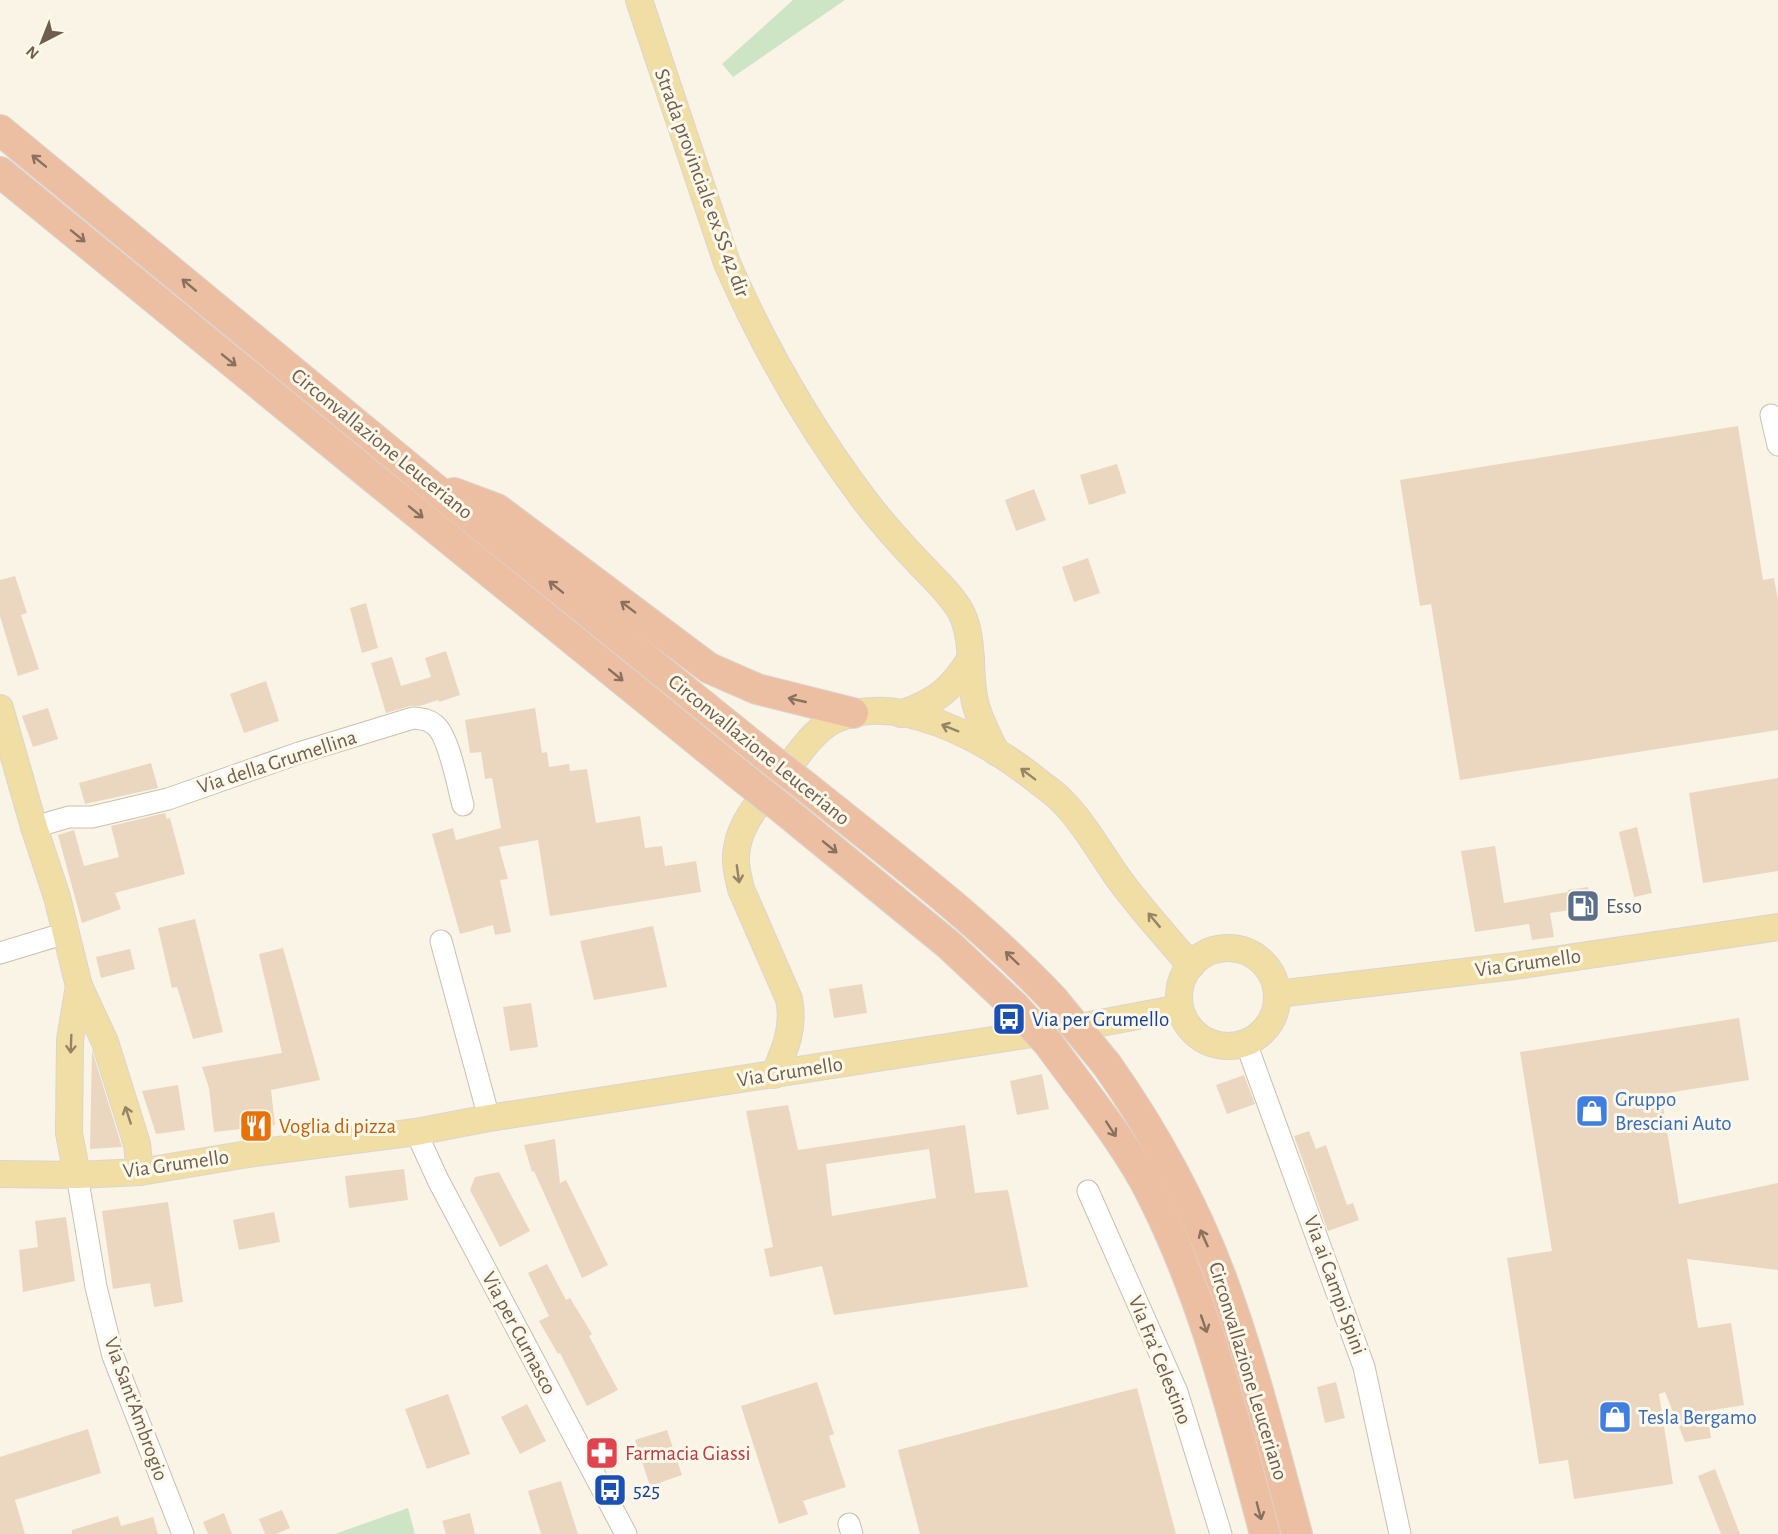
<svg xmlns="http://www.w3.org/2000/svg" width="1778" height="1534" font-family="'Alegreya Sans',sans-serif">
<style>
.green{fill:#cee5c5}
.building{fill:#ebd7bf;fill-rule:evenodd}
.lines{fill:none;stroke-linecap:round;stroke-linejoin:round}
.minor-casing{stroke:#ccbfaf;stroke-width:23}
.major-casing{stroke:#dad5d1;stroke-width:28}
.highway-casing{stroke:#dad5d1;stroke-width:32}
.minor{stroke:#fff;stroke-width:21}
.major{stroke:#f1dea4;stroke-width:26}
.highway{stroke:#edbfa2;stroke-width:30}
.highway-bridge-casing{stroke:#dad5d1;stroke-width:32;stroke-linecap:butt}
.highway-bridge{stroke:#edbfa2;stroke-width:30}
.oneway{stroke:#88715e}
.oneway2{stroke:#968467}
.labels{text-anchor:middle;dominant-baseline:central;stroke-width:6;stroke-linejoin:round;paint-order:stroke}
.street-label{font-size:21px;fill:#6f5d4d;stroke:#fdf8ea}
.service-label{font-size:21px;fill:#4e5e75;stroke:#fdf8ea;text-anchor:start}
.transit-label{font-size:21px;fill:#164399;stroke:#fdf8ea;text-anchor:start}
.shop-label{font-size:21px;fill:#366cbe;stroke:#fdf8ea;text-anchor:start}
.food-label{font-size:21px;fill:#c56008;stroke:#fdf8ea;text-anchor:start}
.health-label{font-size:21px;fill:#be3a42;stroke:#fdf8ea;text-anchor:start}
</style>
<rect width="100%" height="100%" fill="#f9f4e5"/>
<g class="green">
<polygon points="793,0 845,0 733,77 722,64"/>
<polygon points="408,1508 415,1534 335,1534"/>
</g>
<g class="building">
<polygon points="1738,426 1763,580 1774,578 1778,600 1778,730 1460,780 1431,604 1420,606 1400,480"/>
<polygon points="1117,464 1126,493 1089,505 1080,475"/>
<polygon points="1034,489 1046,520 1016,531 1005,500"/>
<polygon points="1088,558 1100,593 1074,602 1062,567"/>
<polygon points="15,576 27,613 21,615 39,669 18,676 0,616 0,580"/>
<polygon points="366,603 378,648 362,653 350,608"/>
<polygon points="446,651 460,695 439,702 438,700 420,706 410,706 386,713 371,663 392,657 401,686 431,677 425,658"/>
<polygon points="266,681 279,721 244,733 230,694"/>
<polygon points="48,708 58,739 33,747 22,716"/>
<polygon points="535,708 542,753 547,752 549,767 569,764 570,771 587,769 596,823 640,816 645,848 662,846 665,866 696,861 701,892 550,916 538,840 499,847 508,879 500,880 511,932 495,935 493,925 460,934 432,834 453,828 456,840 501,828 492,778 485,779 481,752 470,753 465,720"/>
<polygon points="151,763 158,788 85,804 79,783"/>
<polygon points="1778,778 1778,871 1703,883 1689,793"/>
<polygon points="165,813 167,819 170,818 185,874 115,893 121,909 82,923 58,835 74,830 84,866 119,857 111,826"/>
<polygon points="1637,827 1652,893 1634,897 1619,832"/>
<polygon points="1495,846 1504,903 1568,892 1568,890 1588,887 1591,907 1550,913 1554,937 1532,940 1529,924 1475,932 1461,851"/>
<polygon points="195,919 223,1032 193,1039 177,987 172,988 158,928"/>
<polygon points="653,926 667,987 594,1000 580,941"/>
<polygon points="283,948 320,1080 271,1090 275,1125 214,1132 209,1088 202,1067 282,1053 259,954"/>
<polygon points="130,949 135,969 101,978 96,957"/>
<polygon points="862,984 867,1013 834,1018 829,989"/>
<polygon points="531,1003 538,1047 510,1051 503,1007"/>
<polygon points="1739,1018 1749,1080 1661,1094 1679,1204 1778,1183 1778,1270 1687,1259 1698,1328 1731,1323 1744,1405 1707,1411 1711,1438 1685,1442 1665,1392 1659,1394 1673,1484 1574,1499 1568,1460 1539,1464 1507,1258 1552,1251 1520,1052"/>
<polygon points="92,1050 122,1147 90,1149"/>
<polygon points="1042,1074 1049,1109 1017,1115 1010,1081"/>
<polygon points="1244,1075 1255,1104 1227,1114 1216,1085"/>
<polygon points="178,1085 185,1130 156,1134 142,1091"/>
<path d="M788,1105L798,1150L965,1125L975,1193L1008,1190L1028,1287L834,1315L822,1266L770,1277L764,1249L773,1247L746,1111ZM929,1149L936,1198L832,1216L826,1164Z"/>
<polygon points="1309,1131 1316,1149 1326,1145 1347,1205 1353,1203 1359,1220 1328,1231 1294,1136"/>
<polygon points="555,1139 560,1183 566,1180 608,1265 582,1278 534,1171 532,1172 524,1145"/>
<polygon points="404,1169 408,1200 349,1208 345,1176"/>
<polygon points="499,1172 530,1231 500,1247 470,1190 475,1177"/>
<polygon points="168,1202 183,1302 154,1307 150,1283 113,1289 102,1211"/>
<polygon points="274,1212 280,1242 239,1250 233,1220"/>
<polygon points="66,1217 75,1281 23,1292 19,1250 38,1247 35,1221"/>
<polygon points="547,1264 566,1300 570,1298 592,1334 589,1336 618,1390 587,1406 560,1353 558,1354 539,1321 549,1316 528,1273"/>
<polygon points="817,1382 834,1434 829,1436 846,1487 803,1501 808,1514 779,1524 741,1406"/>
<polygon points="1336,1382 1345,1418 1325,1423 1317,1387"/>
<polygon points="1137,1388 1176,1534 920,1534 898,1450"/>
<polygon points="448,1394 470,1454 427,1469 405,1409"/>
<polygon points="527,1404 546,1441 520,1454 501,1417"/>
<polygon points="88,1429 101,1473 15,1500 25,1534 0,1534 0,1457"/>
<polygon points="667,1430 682,1475 650,1486 635,1440"/>
<polygon points="1715,1469 1740,1534 1721,1534 1698,1476"/>
<polygon points="561,1481 578,1534 541,1534 528,1491"/>
<polygon points="282,1510 290,1528 276,1534 265,1534 259,1519"/>
<polygon points="224,1513 232,1534 208,1534 203,1522"/>
<polygon points="470,1513 475,1534 446,1534 442,1521"/>
<polygon points="118,1516 121,1526 153,1517 158,1534 72,1534 72,1530"/>
</g>
<g class="lines">
<defs>
<g id="minor">
<polyline points="1771,415 1778,445"/>
<path d="M34,827L69,817H92L168,799L299,753L413,718C422,719 428,719 435,725C449,736 458,787 463,805"/>
<polyline points="441,941 489,1118"/>
<polyline points="0,953 66,933"/>
<polyline points="1246,1043 1364,1367 1400,1534"/>
<polyline points="416,1132 438,1180 626,1534"/>
<polyline points="77,1175 96,1287 113,1356 183,1534"/>
<polyline points="1088,1191 1177,1392 1221,1534"/>
<polyline points="849,1524 852,1534"/>
</g>
<g id="major">
<path d="M639,0L727,263C764,348 810,428 866,502C883,524 901,544 920,564C934,579 951,594 961,612C975,640 968,672 975,702C979,719 988,736 996,752"/>
<polyline points="0,708 34,827 57,897 79,986 105,1042 137,1144 140,1172"/>
<path d="M901,714C937,701 950,691 971,658"/>
<circle cx="1228" cy="997" r="49"/>
<polyline points="1277,994 1514,966 1778,927"/>
<path d="M774,1075C785,1050 795,1027 789,999L741,889C738,876 734,862 737,848C741,817 771,789 790,765C802,749 816,729 834,720C898,690 985,740 1034,778C1042,785 1052,791 1059,798C1082,820 1098,849 1116,875C1138,906 1166,936 1191,966"/>
<polyline points="0,1174 77,1175 140,1172 248,1154 416,1132 489,1118 1090,1025 1180,1008"/>
<polyline points="77,1175 69,1133 70,1040 79,986"/>
</g>
<g id="highway">
<polyline points="0,130 428,483 765,755"/>
<polyline points="0,172 370,475 747,781"/>
<polyline points="454,493 497,509 709,668 757,689 853,713"/>
<path d="M805,786C890,854 978,920 1053,999"/>
<polyline points="784,810 949,945 1015,1007"/>
<path d="M1107,1065C1160,1140 1204,1223 1233,1311C1258,1384 1277,1460 1297,1534"/>
<path d="M1077,1082C1101,1114 1125,1146 1144,1180C1203,1290 1233,1415 1265,1534"/>
</g>
</defs>
<use href="#minor" class="minor-casing"/>
<use href="#major" class="major-casing"/>
<use href="#highway" class="highway-casing"/>
<use href="#minor" class="minor"/>
<use href="#major" class="major"/>
<use href="#highway" class="highway"/>
<defs>
<g id="highway-bridge">
<polyline points="765,755 805,786"/>
<polyline points="747,781 784,810"/>
<polyline points="1053,999 1107,1065"/>
<polyline points="1015,1007 1048,1043 1077,1082"/>
</g>
</defs>
<use href="#highway-bridge" class="highway-bridge-casing"/>
<use href="#highway-bridge" class="highway-bridge"/>
</g>
<defs><path id="oneway-shaft" d="M-6 0H5M1.5-3L5.5 0L1.5 3" fill="none" stroke-width="1.6" stroke-linecap="round" stroke-linejoin="round" transform="scale(1.5)"/></defs>
<g class="oneway">
<use href="#oneway-shaft" transform="translate(39 161) rotate(-141)"/>
<use href="#oneway-shaft" transform="translate(78 236) rotate(39)"/>
<use href="#oneway-shaft" transform="translate(189 285) rotate(-140)"/>
<use href="#oneway-shaft" transform="translate(229 360) rotate(39)"/>
<use href="#oneway-shaft" transform="translate(416 512) rotate(39)"/>
<use href="#oneway-shaft" transform="translate(556 587) rotate(-141)"/>
<use href="#oneway-shaft" transform="translate(628 607) rotate(-143)"/>
<use href="#oneway-shaft" transform="translate(616 675) rotate(39)"/>
<use href="#oneway-shaft" transform="translate(797 700) rotate(-167)"/>
<use href="#oneway-shaft" transform="translate(830 847) rotate(39)"/>
<use href="#oneway-shaft" transform="translate(1012 958) rotate(-136)"/>
<use href="#oneway-shaft" transform="translate(1111 1129) rotate(57)"/>
<use href="#oneway-shaft" transform="translate(1204 1238) rotate(-114)"/>
<use href="#oneway-shaft" transform="translate(1204 1324) rotate(71)"/>
<use href="#oneway-shaft" transform="translate(1259 1511) rotate(75)"/>
</g>
<g class="oneway2">
<use href="#oneway-shaft" transform="translate(950 728) rotate(-158)"/>
<use href="#oneway-shaft" transform="translate(1028 774) rotate(-143)"/>
<use href="#oneway-shaft" transform="translate(738 874) rotate(82)"/>
<use href="#oneway-shaft" transform="translate(1154 920) rotate(-130)"/>
<use href="#oneway-shaft" transform="translate(71 1044) rotate(92)"/>
<use href="#oneway-shaft" transform="translate(128 1115) rotate(-108)"/>
</g>
<defs>
<symbol id="fuel-square" viewBox="-11 -11 22 22"><rect x="-9" y="-9" width="18" height="18" rx="4" fill="#5c6f8a" stroke="#fdf8ea"/><path d="M-5.5-6h7V0h2V4h1.3V-2.5L3-4.5l.8-.8L6-3V5H2.5V1h-1V6h-7ZM-4.2-4.7v3.2H.2V-4.7Z" fill="#fff"/></symbol>
<symbol id="bus-square" viewBox="-11 -11 22 22"><rect x="-9" y="-9" width="18" height="18" rx="4" fill="#1a4fb4" stroke="#fdf8ea"/><path d="M-5-6H5V4H4V6H2V4H-2V6H-4V4H-5ZM-3.5-4V0h7V-4ZM-3.5 1.2v1.5H-2V1.2ZM2 1.2v1.5H3.5V1.2Z" fill="#fff"/></symbol>
<symbol id="shop-square" viewBox="-11 -11 22 22"><rect x="-9" y="-9" width="18" height="18" rx="4" fill="#3f7fe0" stroke="#fdf8ea"/><path d="M-5-2.5h2.3a2.7 3.5 0 0 1 5.4 0H5L5.5 6h-11ZM-1.5-2.5h3a1.5 2.3 0 0 0-3 0Z" fill="#fff"/></symbol>
<symbol id="restaurant-square" viewBox="-11 -11 22 22"><rect x="-9" y="-9" width="18" height="18" rx="4" fill="#e8710a" stroke="#fdf8ea"/><path d="M-5-6h1v4h1v-4h1v4h1v-4h1v5L-1.5 .5V6h-2V.5L-5-1ZM5-6V6H3V1.5H1.5Q1.5-4 5-6Z" fill="#fff"/></symbol>
<symbol id="pharmacy-square" viewBox="-11 -11 22 22"><rect x="-9" y="-9" width="18" height="18" rx="4" fill="#e0444e" stroke="#fdf8ea"/><path d="M-2-6h4v4h4v4h-4v4h-4v-4h-4v-4h4Z" fill="#fff"/></symbol>
</defs>
<g fill-rule="evenodd">
<use href="#fuel-square" x="1564" y="887" width="38" height="38"/>
<use href="#bus-square" x="990" y="1000" width="38" height="38"/>
<use href="#shop-square" x="1573" y="1092" width="38" height="38"/>
<use href="#restaurant-square" x="237" y="1107" width="38" height="38"/>
<use href="#shop-square" x="1596" y="1398" width="38" height="38"/>
<use href="#pharmacy-square" x="583" y="1434" width="38" height="38"/>
<use href="#bus-square" x="591" y="1471" width="38" height="38"/>
</g>
<g class="labels">
<g class="street-label">
<text transform="translate(702 183) rotate(70)">Strada provinciale ex SS 42 dir</text>
<text transform="translate(382 444) rotate(39)">Circonvallazione Leuceriano</text>
<text transform="translate(759 750) rotate(39)">Circonvallazione Leuceriano</text>
<text transform="translate(277 762) rotate(-18)">Via della Grumellina</text>
<text transform="translate(1528 963) rotate(-8)">Via Grumello</text>
<text transform="translate(790 1072) rotate(-9)">Via Grumello</text>
<text transform="translate(176 1164) rotate(-8)">Via Grumello</text>
<text transform="translate(1335 1285) rotate(70)">Via ai Campi Spini</text>
<text transform="translate(519 1333) rotate(62)">Via per Curnasco</text>
<text transform="translate(1160 1360) rotate(68)">Via Fra' Celestino</text>
<text transform="translate(1248 1371) rotate(73)">Circonvallazione Leuceriano</text>
<text transform="translate(136 1409) rotate(70)">Via Sant'Ambrogio</text>
</g>
<g class="service-label">
<text x="1606" y="906">Esso</text>
</g>
<g class="transit-label">
<text x="1032" y="1019">Via per Grumello</text>
<text x="633" y="1490">525</text>
</g>
<g class="shop-label">
<text x="1615" y="1099">Gruppo<tspan x="1615" dy="24">Bresciani Auto</tspan></text>
<text x="1638" y="1417">Tesla Bergamo</text>
</g>
<g class="food-label">
<text x="279" y="1126">Voglia di pizza</text>
</g>
<g class="health-label">
<text x="625" y="1453">Farmacia Giassi</text>
</g>
</g>
<g transform="translate(42 42) rotate(222)" stroke="#fdf8ea" stroke-width="4.5" paint-order="stroke">
<path d="M0-4.5L10 22L0 15L-10 22Z" fill="#6f5d4d"/>
<text y="-9" font-size="16" font-weight="bold" text-anchor="middle" fill="#6f5d4d">N</text>
</g>
</svg>
